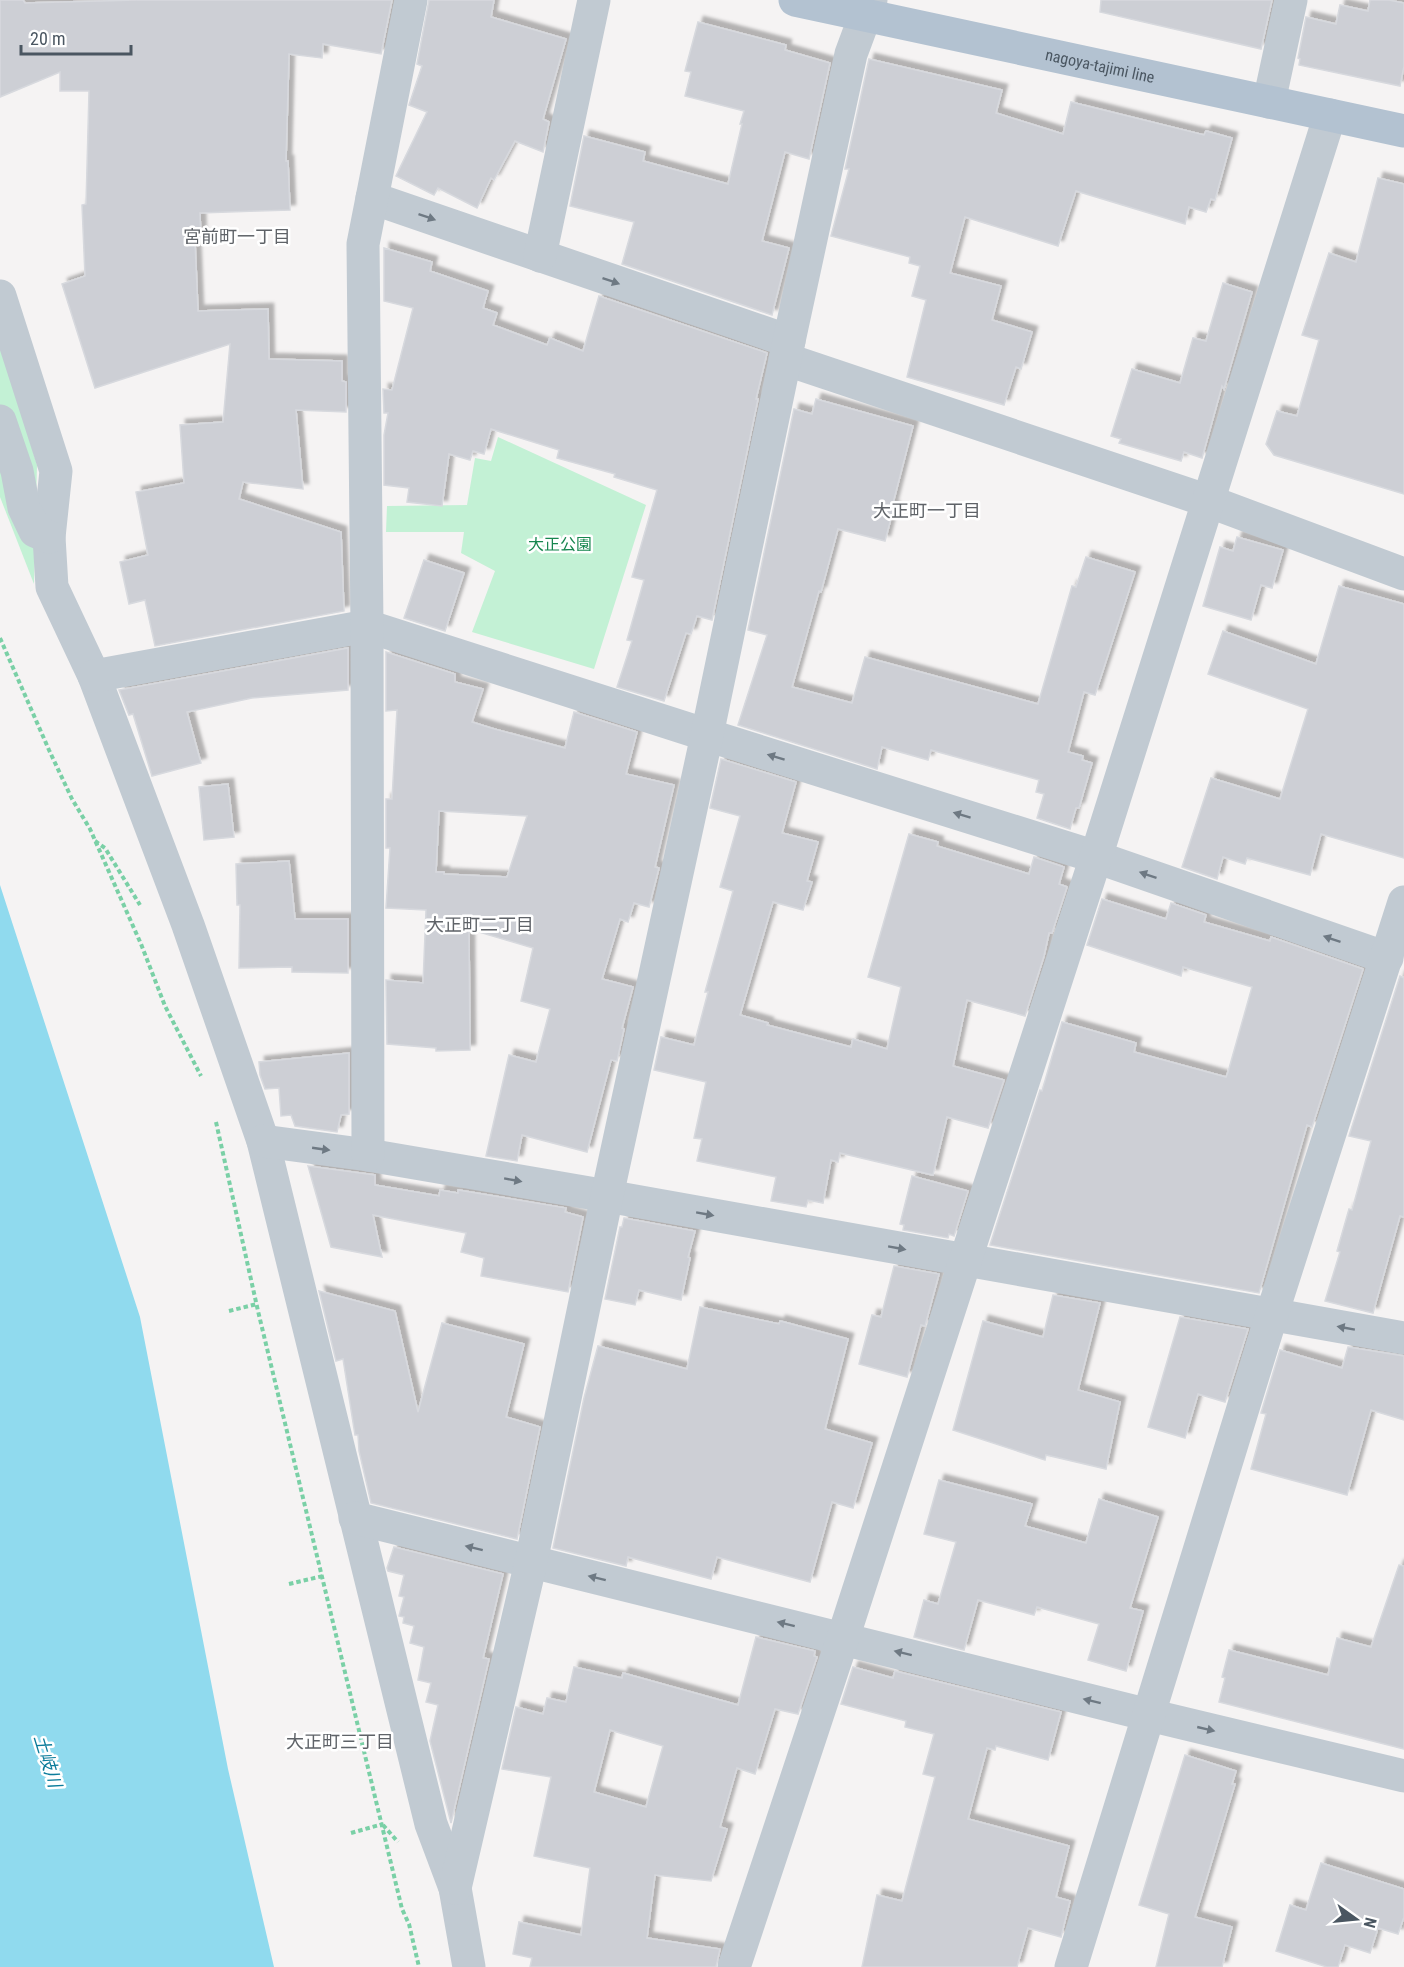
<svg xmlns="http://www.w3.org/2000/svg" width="1404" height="1967" font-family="'Roboto Condensed','Noto Sans JP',sans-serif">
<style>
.green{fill:#c3f1d5}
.water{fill:#90daee}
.building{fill:#cdcfd5;stroke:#d7d9de;stroke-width:1.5;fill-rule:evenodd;filter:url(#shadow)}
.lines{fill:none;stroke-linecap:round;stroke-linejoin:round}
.path{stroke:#7ad0a6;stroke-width:4;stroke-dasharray:4.5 3;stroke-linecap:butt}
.street{stroke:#c1cad2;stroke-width:33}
.primary{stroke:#b3c2d1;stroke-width:33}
.oneway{fill:#6e7983}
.labels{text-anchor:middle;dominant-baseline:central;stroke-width:5;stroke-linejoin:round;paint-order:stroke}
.street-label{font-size:16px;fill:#4a5661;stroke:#fff}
.park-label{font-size:16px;fill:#17864f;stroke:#fff}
.neighbourhood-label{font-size:18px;fill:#5f6368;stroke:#fff}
.water-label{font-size:18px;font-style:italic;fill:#0c7c9b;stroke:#fff}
</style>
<defs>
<filter id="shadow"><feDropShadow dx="5.5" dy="-5.5" stdDeviation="1.5" flood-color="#0004"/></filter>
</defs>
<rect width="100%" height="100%" fill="#f5f3f3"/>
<g class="green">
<polygon points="0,342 37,465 34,584 0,497"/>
<polygon points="498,437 646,505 594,669 472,632 495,571 461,553 464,532 386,532 387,506 467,505 475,458 491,461"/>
</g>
<polygon class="water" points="0,885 140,1317 228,1769 274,1967 0,1967"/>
<g class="building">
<polygon points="0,0 23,0 25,3 137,0 392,0 381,54 323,44 322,58 289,54 286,161 288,161 290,210 200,213 201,241 195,241 198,311 268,309 269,359 342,361 342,381 346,382 346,412 296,410 303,489 243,482 239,499 341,532 344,611 155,646 145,600 129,604 120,562 148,555 136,492 184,483 180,425 223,422 230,344 95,388 62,284 85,276 82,205 86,204 89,91 60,91 60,72 0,97"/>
<polygon points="429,0 494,0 491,17 566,39 543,119 549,122 543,152 515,141 494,180 491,178 477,208 438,188 434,195 396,176 427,112 409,105 422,66 417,64"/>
<polygon points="1101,0 1272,0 1261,49 1100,12"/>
<polygon points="1370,0 1389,0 1404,3 1404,66 1400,86 1299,65 1300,59 1298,58 1306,17 1336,24 1340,5 1368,11"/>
<polygon points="698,22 786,45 785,50 830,63 809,159 785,152 762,241 789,248 772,315 622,264 634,222 570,206 584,136 645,152 643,161 728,184 742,124 740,124 744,111 685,96 691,72 685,71"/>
<polygon points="869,59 1002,90 996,113 1063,134 1071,102 1204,135 1206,131 1232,138 1215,200 1211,199 1206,212 1189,207 1185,224 1076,191 1058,246 965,217 950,273 1001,286 992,320 1032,332 1021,369 1016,367 1004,405 907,377 926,300 912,296 920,266 909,263 910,257 831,236 849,169 845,169"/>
<polygon points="1378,178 1404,184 1404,494 1274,455 1266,444 1277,411 1297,416 1319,340 1302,335 1329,253 1356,262"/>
<polygon points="384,248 432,262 430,271 488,291 483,308 497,313 493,325 547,345 550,338 583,351 599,296 767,353 756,399 758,399 712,620 697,616 691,634 686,633 664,701 617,687 632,641 627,640 644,580 632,577 657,490 614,477 615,474 557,458 559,450 491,429 484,454 473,451 470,460 449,454 442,506 407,502 409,488 384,485 384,435 388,413 384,413 383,389 392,390 413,308 384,301"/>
<polygon points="1223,283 1252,292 1224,389 1222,386 1202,458 1184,452 1181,461 1119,443 1121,439 1111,436 1132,369 1180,383 1193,338 1206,341"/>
<polygon points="816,399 913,426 892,507 894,507 885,541 838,529 821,592 819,591 792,687 852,703 865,657 1038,704 1072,586 1076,587 1086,557 1135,572 1095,695 1084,692 1068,752 1083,756 1082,760 1092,763 1079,808 1076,808 1070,829 1037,818 1044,794 1036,792 1039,780 931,750 928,760 882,747 877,769 738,725 767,635 748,630 794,409 812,414"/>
<polygon points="1237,537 1283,550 1272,588 1261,585 1251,620 1203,606 1220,547 1233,551"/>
<polygon points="424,560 464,573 445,631 404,618"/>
<polygon points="1339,586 1404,604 1404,858 1321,834 1310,875 1247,858 1245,864 1223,857 1217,879 1182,867 1211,778 1280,799 1308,709 1208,674 1223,631 1316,664"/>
<polygon points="348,648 348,690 252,698 187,712 201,763 152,776 133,714 129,715 119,690"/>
<path d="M386,652L455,674V682L483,689L472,722L491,728L565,748L574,712L637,732L626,774L674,785L655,867L659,868L649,907L634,903L628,922L620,919L602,979L633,987L622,1028L624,1029L617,1061L611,1060L587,1152L522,1135L517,1161L486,1156L509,1055L536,1062L550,1009L521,1001L533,948L469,929L470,1050L436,1051V1048L387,1044L386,980L423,983L426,910L386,908L390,848H386V799H392L397,710L386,711ZM439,811L527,816L507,877L444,874V872H436Z"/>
<polygon points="721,759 796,782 782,833 818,842 807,881 812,882 803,910 773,902 740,1015 768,1023 767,1025 851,1047 853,1039 887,1049 901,987 868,977 909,834 938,842 937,846 1029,874 1034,857 1064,867 1059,884 1067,887 1052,933 1049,933 1044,956 1025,1016 967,1000 953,1066 1004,1080 988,1128 947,1117 933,1175 840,1153 838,1162 831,1160 823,1203 808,1200 806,1207 771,1201 776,1177 697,1161 702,1139 694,1138 706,1082 654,1070 661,1037 694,1045 708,992 705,992 733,891 720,887 740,816 710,808"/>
<polygon points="228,784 234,837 204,840 199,787"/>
<polygon points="289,861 295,919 348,919 348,973 292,972 292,967 239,968 240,905 237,905 236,864"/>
<polygon points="1102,899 1166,919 1171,903 1206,915 1204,922 1270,941 1271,937 1363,969 1312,1127 1307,1125 1259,1293 990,1245 1040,1090 1042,1091 1062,1022 1136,1043 1134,1052 1226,1077 1228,1072 1252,987 1183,967 1181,976 1087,945"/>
<polygon points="1400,976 1404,978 1404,1217 1400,1216 1373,1313 1325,1301 1340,1252 1337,1251 1349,1209 1352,1210 1371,1141 1349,1136"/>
<polygon points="349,1053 349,1114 341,1115 337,1132 295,1126 291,1115 281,1116 279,1088 265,1089 260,1075 259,1062"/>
<polygon points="308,1166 375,1175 375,1185 439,1196 440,1190 458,1193 458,1190 566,1208 565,1212 583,1217 568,1292 481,1276 484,1258 461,1252 466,1233 373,1215 382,1257 331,1247"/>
<polygon points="912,1176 968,1191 954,1236 949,1234 948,1238 903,1230 904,1225 900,1224"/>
<polygon points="624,1218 695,1231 688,1257 690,1258 681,1300 639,1290 635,1305 605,1299 620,1227 622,1227"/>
<polygon points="894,1266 939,1274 925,1326 921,1325 907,1377 859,1364 872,1315 881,1317"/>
<polygon points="319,1291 395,1311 418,1412 442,1323 524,1344 506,1417 540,1427 517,1539 371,1503 359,1451 358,1435 355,1435 343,1359 336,1361"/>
<polygon points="1053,1295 1100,1303 1078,1390 1120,1402 1106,1469 1046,1455 1045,1460 953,1430 983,1321 1043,1337"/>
<polygon points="700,1307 779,1324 780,1321 848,1339 825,1429 872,1443 853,1508 832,1502 810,1582 717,1557 711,1579 628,1557 626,1566 553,1548 584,1398 598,1346 687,1369"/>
<polygon points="1180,1317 1248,1329 1225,1402 1198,1394 1185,1438 1148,1427"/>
<polygon points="1348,1347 1404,1356 1404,1420 1371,1410 1347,1495 1251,1469 1266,1414 1261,1413 1280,1350 1342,1368"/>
<polygon points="939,1480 1032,1504 1025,1526 1086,1543 1099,1499 1158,1517 1130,1608 1143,1611 1126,1671 1088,1660 1099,1624 1037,1607 1034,1615 978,1600 964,1650 914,1637 924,1600 938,1604 956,1542 924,1534"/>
<polygon points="394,1547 503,1574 483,1658 489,1659 451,1823 430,1741 438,1705 426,1702 431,1683 418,1680 424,1647 410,1643 414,1626 403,1623 404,1617 399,1616 404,1597 399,1596 404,1575 388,1571 387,1568"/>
<polygon points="1399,1565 1404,1566 1404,1749 1219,1702 1225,1678 1222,1677 1229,1650 1328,1675 1337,1638 1371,1647"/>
<path d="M756,1637L815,1651L814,1656L817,1657L798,1714L775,1709L755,1774L737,1768L720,1827L727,1829L711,1881L655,1875L647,1938L720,1949L716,1967H530L532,1958L513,1954L519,1922L581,1935L590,1868L534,1856L551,1777L502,1769L516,1707L543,1714L547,1698L566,1702L574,1667L622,1678L623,1673L738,1705ZM610,1730L663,1746L646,1807L594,1792Z"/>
<polygon points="853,1667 893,1678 895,1671 1061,1712 1048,1760 996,1746 995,1750 987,1748 968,1819 1069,1846 1056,1897 1070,1901 1061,1937 1028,1928 1017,1967 862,1967 877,1895 902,1901 935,1777 923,1774 934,1734 905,1727 906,1721 841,1704"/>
<polygon points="1185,1755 1236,1771 1232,1784 1235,1784 1195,1917 1232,1927 1222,1967 1156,1967 1169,1914 1139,1905"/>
<polygon points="1321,1863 1404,1889 1404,1917 1398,1934 1378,1928 1370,1953 1345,1945 1338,1967 1327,1967 1276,1951 1290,1905 1306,1910"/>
</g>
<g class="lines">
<g class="path">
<polyline points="0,638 49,750 72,799 90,829 141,944 165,1006 201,1076"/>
<polyline points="95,841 105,848 140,905"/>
<polyline points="216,1122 258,1311 402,1909 409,1924 419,1967"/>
<polyline points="229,1311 257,1304"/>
<polyline points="289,1584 323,1576"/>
<polyline points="383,1825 398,1842"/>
<polyline points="351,1833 383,1824"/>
</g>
<g class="street">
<polyline points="1269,102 1291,0"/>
<polyline points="372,198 789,341"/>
<polyline points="540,256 594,0"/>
<polyline points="0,296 56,471 49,537 52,587 94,676 188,925 263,1141 431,1824 455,1888 469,1967"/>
<polyline points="785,359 1208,501 1404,574"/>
<polyline points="0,421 17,471 24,508 35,531 49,537"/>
<polyline points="94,676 367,626 707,735 1096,857 1387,958"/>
<polyline points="263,1141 368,1155 607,1196 1404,1338"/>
<polyline points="368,1155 367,626 363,244 411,0"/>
<polyline points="355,1518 1149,1715 1404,1776"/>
<polyline points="455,1888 531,1562 607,1196 707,735 789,341 851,54 871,0"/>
<polyline points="734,1967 843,1638 1096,857 1330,115"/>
<polyline points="1071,1967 1272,1314 1404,902"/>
</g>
<path class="primary" id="s1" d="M795,0L1404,131"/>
</g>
<defs><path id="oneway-solid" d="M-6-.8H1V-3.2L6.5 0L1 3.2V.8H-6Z" transform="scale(1.5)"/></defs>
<g class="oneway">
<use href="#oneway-solid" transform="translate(427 217) rotate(19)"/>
<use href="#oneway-solid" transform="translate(611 281) rotate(19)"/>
<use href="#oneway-solid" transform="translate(776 757) rotate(-163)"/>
<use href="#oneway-solid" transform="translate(962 815) rotate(-163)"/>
<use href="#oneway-solid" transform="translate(1148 875) rotate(-161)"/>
<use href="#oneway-solid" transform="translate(1332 939) rotate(-161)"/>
<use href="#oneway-solid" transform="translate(321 1149) rotate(8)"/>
<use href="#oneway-solid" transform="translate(513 1180) rotate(10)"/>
<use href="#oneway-solid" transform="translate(705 1214) rotate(10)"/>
<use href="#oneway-solid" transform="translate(897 1248) rotate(10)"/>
<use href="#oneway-solid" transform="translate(1346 1328) rotate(-170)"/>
<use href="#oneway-solid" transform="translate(474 1548) rotate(-166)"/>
<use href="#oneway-solid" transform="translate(597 1578) rotate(-166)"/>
<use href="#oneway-solid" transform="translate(786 1624) rotate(-166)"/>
<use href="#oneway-solid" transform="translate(903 1653) rotate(-166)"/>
<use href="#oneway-solid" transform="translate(1092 1701) rotate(-166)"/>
<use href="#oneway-solid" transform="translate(1206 1729) rotate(13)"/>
</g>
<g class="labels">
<g class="street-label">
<text stroke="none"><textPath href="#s1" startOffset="312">nagoya-tajimi line</textPath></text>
</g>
<g class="park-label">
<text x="560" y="544">大正公園</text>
</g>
<g class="neighbourhood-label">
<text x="237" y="236">宮前町一丁目</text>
<text x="927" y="510">大正町一丁目</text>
<text x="480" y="924">大正町二丁目</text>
<text x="340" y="1741">大正町三丁目</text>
</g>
<g class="water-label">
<text transform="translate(48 1761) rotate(73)">土岐川</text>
</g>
</g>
<g transform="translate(1356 1919) rotate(105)" stroke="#ffffff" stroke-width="4.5" paint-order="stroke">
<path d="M0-4.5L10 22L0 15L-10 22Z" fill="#4a5661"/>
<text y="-9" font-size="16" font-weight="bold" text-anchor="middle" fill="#4a5661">N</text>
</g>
<path d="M21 45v9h110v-9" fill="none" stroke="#4a5661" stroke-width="3"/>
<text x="30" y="45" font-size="18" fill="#4a5661" stroke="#ffffff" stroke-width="4.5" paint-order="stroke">20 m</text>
</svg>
